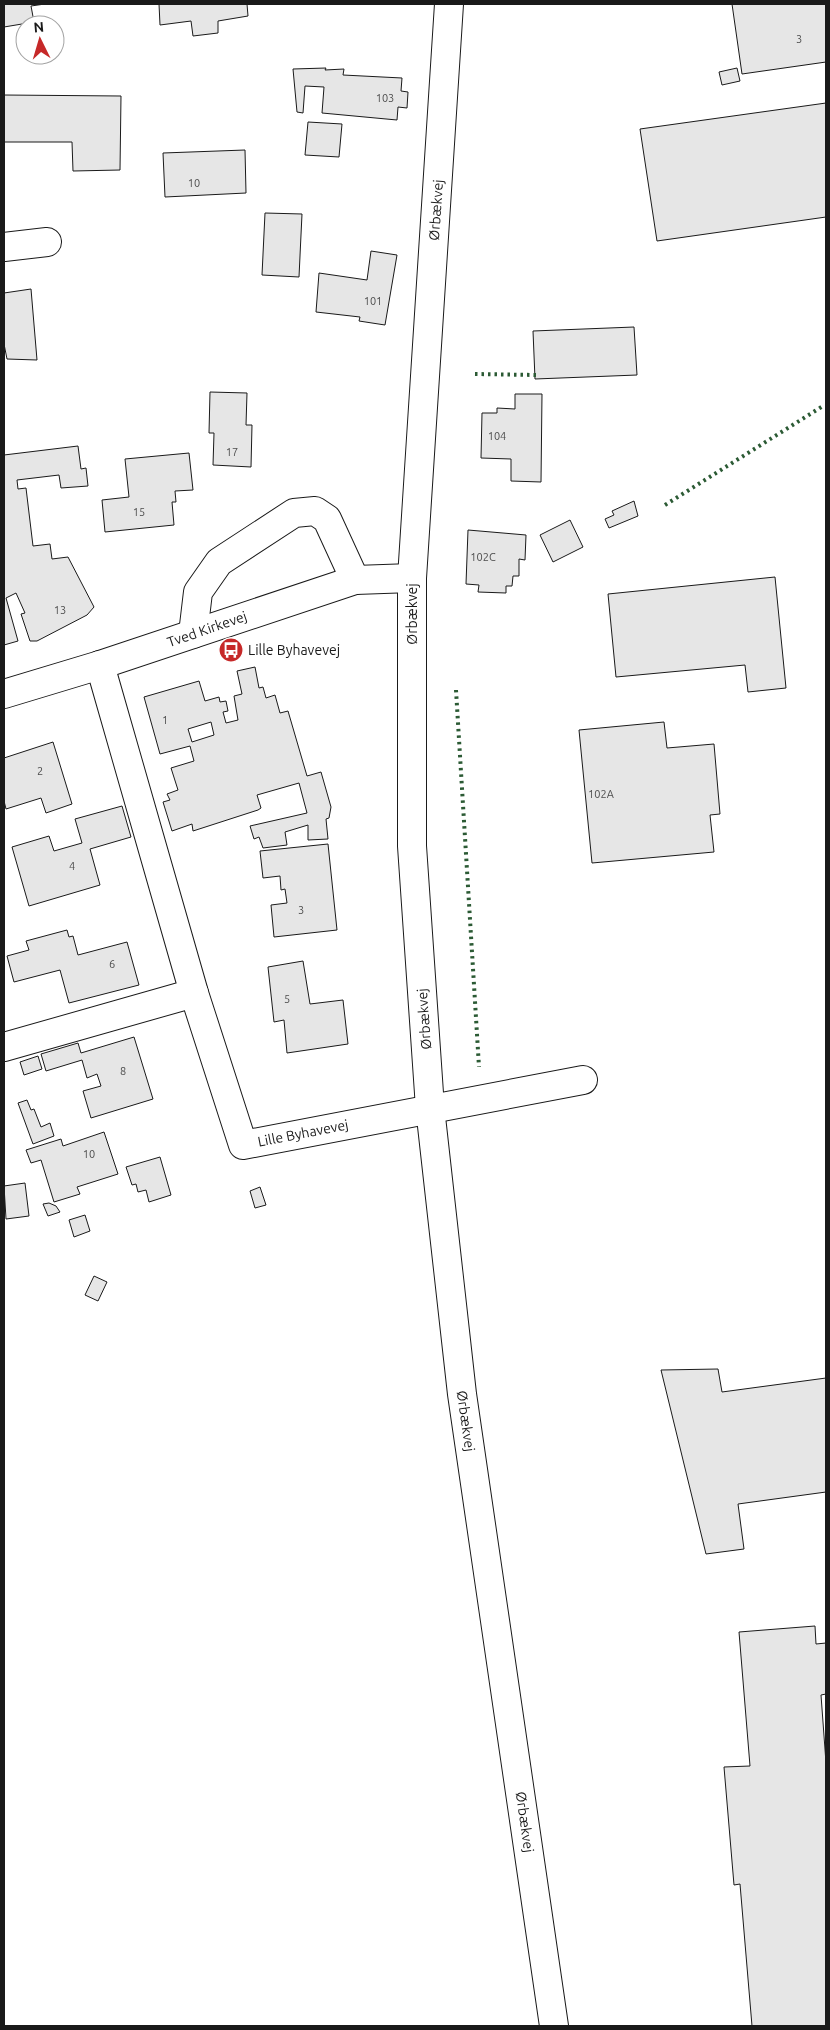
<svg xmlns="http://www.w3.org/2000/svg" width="830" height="2030" font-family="Ubuntu,sans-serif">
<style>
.building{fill:#e6e6e6;stroke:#1a1a1a;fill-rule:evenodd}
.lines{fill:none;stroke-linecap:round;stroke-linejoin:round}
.minor-casing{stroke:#1a1a1a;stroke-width:30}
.minor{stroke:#fff;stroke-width:28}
.hedge{stroke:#2b5a34;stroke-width:4;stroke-dasharray:2.5 4;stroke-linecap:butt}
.labels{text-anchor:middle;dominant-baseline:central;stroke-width:4;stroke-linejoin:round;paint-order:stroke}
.number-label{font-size:11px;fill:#4d4d4d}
.street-label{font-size:14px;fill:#1a1a1a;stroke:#fff}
.poi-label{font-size:14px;fill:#1a1a1a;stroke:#fff;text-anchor:start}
</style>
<rect width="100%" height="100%" fill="#fff"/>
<g class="building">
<polygon points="4,4 45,4 31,6 34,22 4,27"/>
<polygon points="159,4 247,4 248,16 218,21 218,33 193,36 191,21 160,25"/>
<polygon points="732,4 826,4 826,62 742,74"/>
<polygon points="326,68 325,70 344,69 343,75 402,78 401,91 408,92 407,108 398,107 397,120 322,113 324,87 305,86 303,113 297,112 293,69"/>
<polygon points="737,68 740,81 722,85 719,72"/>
<polygon points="4,95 121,96 120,170 73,171 72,142 4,142"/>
<polygon points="826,103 826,217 657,241 640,129"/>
<polygon points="308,122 342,124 339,157 305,155"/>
<polygon points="245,150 246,193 165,197 163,153"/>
<polygon points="265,213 302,214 299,277 262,275"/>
<polygon points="371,251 397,255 385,325 359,321 360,317 316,312 319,273 367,280"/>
<polygon points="31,289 37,360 7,359 4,344 4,293"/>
<polygon points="634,327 637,375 535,379 533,331"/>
<polygon points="210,392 247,393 246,425 252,425 251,467 213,465 214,433 209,433"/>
<polygon points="515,394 542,394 541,482 511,481 511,459 481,458 482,413 497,413 497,408 515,409"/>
<polygon points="78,446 81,469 86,468 88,486 61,488 59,475 17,480 18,489 26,488 33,546 50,544 52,559 68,557 94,607 87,615 37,641 30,641 21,614 25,613 16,593 6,598 18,641 4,645 4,455"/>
<polygon points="189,453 193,490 175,491 176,502 172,502 174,525 105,532 102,500 129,497 125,459"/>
<polygon points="634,501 638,516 609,528 605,519 614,515 612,511"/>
<polygon points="570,520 583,547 553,562 540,535"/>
<polygon points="468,530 526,535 525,560 519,559 519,576 513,576 512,586 506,586 506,593 478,592 479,585 466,584"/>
<polygon points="775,577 786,688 748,692 745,665 616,677 608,594"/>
<path d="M255,667L259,688L263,687L266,698L275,695L280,713L288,711L307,776L321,772L331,807L329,818L326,819L328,839L308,840V825L285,832L287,845L263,848L259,837L254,839L250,826L307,813L299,783L257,795L261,808L258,810L193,831L192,824L172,831L163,802L170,800L167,794L178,790L171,768L194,761L190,746L160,754L144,697L199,681L205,701L219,697L220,702L226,701L228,711L223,712L226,723L238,720L234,696L242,694L237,671ZM211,722L214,735L192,742L188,729Z"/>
<polygon points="664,722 667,748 714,744 720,814 710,815 714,852 592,863 579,730"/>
<polygon points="53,742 72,804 46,813 41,798 6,809 4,801 4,758"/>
<polygon points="122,806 131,837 90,849 100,885 29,906 12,847 49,836 54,851 82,843 75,819"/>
<polygon points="328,844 337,930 274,937 271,905 287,903 285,889 281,890 280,876 263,878 260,851"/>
<polygon points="67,930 69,937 73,936 78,955 127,942 139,985 69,1003 60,970 14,982 7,956 29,950 26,941"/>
<polygon points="303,961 310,1004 343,1000 348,1044 287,1053 284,1020 274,1022 268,967"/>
<polygon points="134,1037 153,1099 91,1118 83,1091 101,1086 97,1074 87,1078 82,1060 46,1071 41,1054 78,1043 81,1053"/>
<polygon points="38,1056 42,1069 24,1075 20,1062"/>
<polygon points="27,1100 31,1110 34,1109 41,1127 50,1123 54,1136 33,1144 18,1103"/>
<polygon points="104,1132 118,1174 77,1187 80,1194 54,1202 41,1160 31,1163 26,1150 61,1139 63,1146"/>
<polygon points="160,1157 171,1195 149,1202 146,1190 138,1192 136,1184 132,1185 126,1167"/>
<polygon points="25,1183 29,1216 6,1219 4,1186"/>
<polygon points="260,1187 266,1205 255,1208 250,1191"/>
<polygon points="49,1203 56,1206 60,1212 48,1216 43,1204"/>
<polygon points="85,1215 90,1231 74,1237 69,1220"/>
<polygon points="94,1276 107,1282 98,1301 85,1295"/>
<polygon points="718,1369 722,1392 826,1378 826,1492 738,1504 744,1549 706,1554 661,1370"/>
<polygon points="815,1626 816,1644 826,1643 826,1694 821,1695 826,1763 826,2026 752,2026 740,1884 734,1885 724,1767 750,1766 739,1632"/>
</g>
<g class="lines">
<defs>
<g id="minor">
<polyline points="449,4 412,578 412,846 430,1108 462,1394 554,2026"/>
<polyline points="4,247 47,242"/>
<polyline points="193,634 198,592 219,562 294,513 315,511 327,519 355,580"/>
<polyline points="100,665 194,993 243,1145 583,1080"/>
<polyline points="4,694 100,665 355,580 412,578"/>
<polyline points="4,1047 194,993"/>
</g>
</defs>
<use href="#minor" class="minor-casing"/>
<use href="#minor" class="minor"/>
<g class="hedge">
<polyline points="475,374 537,375"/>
<polyline points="665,505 823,406"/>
<polyline points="456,690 479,1067"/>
</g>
</g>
<defs>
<symbol id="bus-disc" viewBox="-11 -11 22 22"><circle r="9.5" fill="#c62828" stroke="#fff"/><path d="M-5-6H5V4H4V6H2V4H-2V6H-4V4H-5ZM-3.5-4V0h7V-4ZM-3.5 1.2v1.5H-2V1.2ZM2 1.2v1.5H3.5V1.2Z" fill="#fff"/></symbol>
</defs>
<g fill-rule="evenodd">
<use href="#bus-disc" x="217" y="636" width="28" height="28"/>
</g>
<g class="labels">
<g class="number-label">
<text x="799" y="39">3</text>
<text x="385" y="98">103</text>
<text x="194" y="183">10</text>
<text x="373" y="301">101</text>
<text x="497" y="436">104</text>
<text x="232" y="452">17</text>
<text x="139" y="512">15</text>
<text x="483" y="557">102C</text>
<text x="60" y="610">13</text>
<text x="165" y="720">1</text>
<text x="40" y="771">2</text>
<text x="601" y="794">102A</text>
<text x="72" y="866">4</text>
<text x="301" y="910">3</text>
<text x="112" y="964">6</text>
<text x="287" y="999">5</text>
<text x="123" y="1071">8</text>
<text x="89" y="1154">10</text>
</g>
<g class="street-label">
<text transform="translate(436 210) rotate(-86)">Ørbækvej</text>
<text transform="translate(412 614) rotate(-90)">Ørbækvej</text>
<text transform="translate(207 629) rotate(-19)">Tved Kirkevej</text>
<text transform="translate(424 1019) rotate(-94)">Ørbækvej</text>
<text transform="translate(303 1133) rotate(-11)">Lille Byhavevej</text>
<text transform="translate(466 1421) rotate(82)">Ørbækvej</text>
<text transform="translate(525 1822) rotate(82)">Ørbækvej</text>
</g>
<g class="poi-label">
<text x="248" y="650">Lille Byhavevej</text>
</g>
</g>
<rect width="830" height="2030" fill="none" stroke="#1a1a1a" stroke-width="10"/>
<g transform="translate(40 40) rotate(355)"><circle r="24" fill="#ffffff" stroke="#a3a3a3"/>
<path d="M0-4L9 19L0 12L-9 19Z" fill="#c62828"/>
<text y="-8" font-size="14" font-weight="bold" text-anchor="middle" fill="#1a1a1a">N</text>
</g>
</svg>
